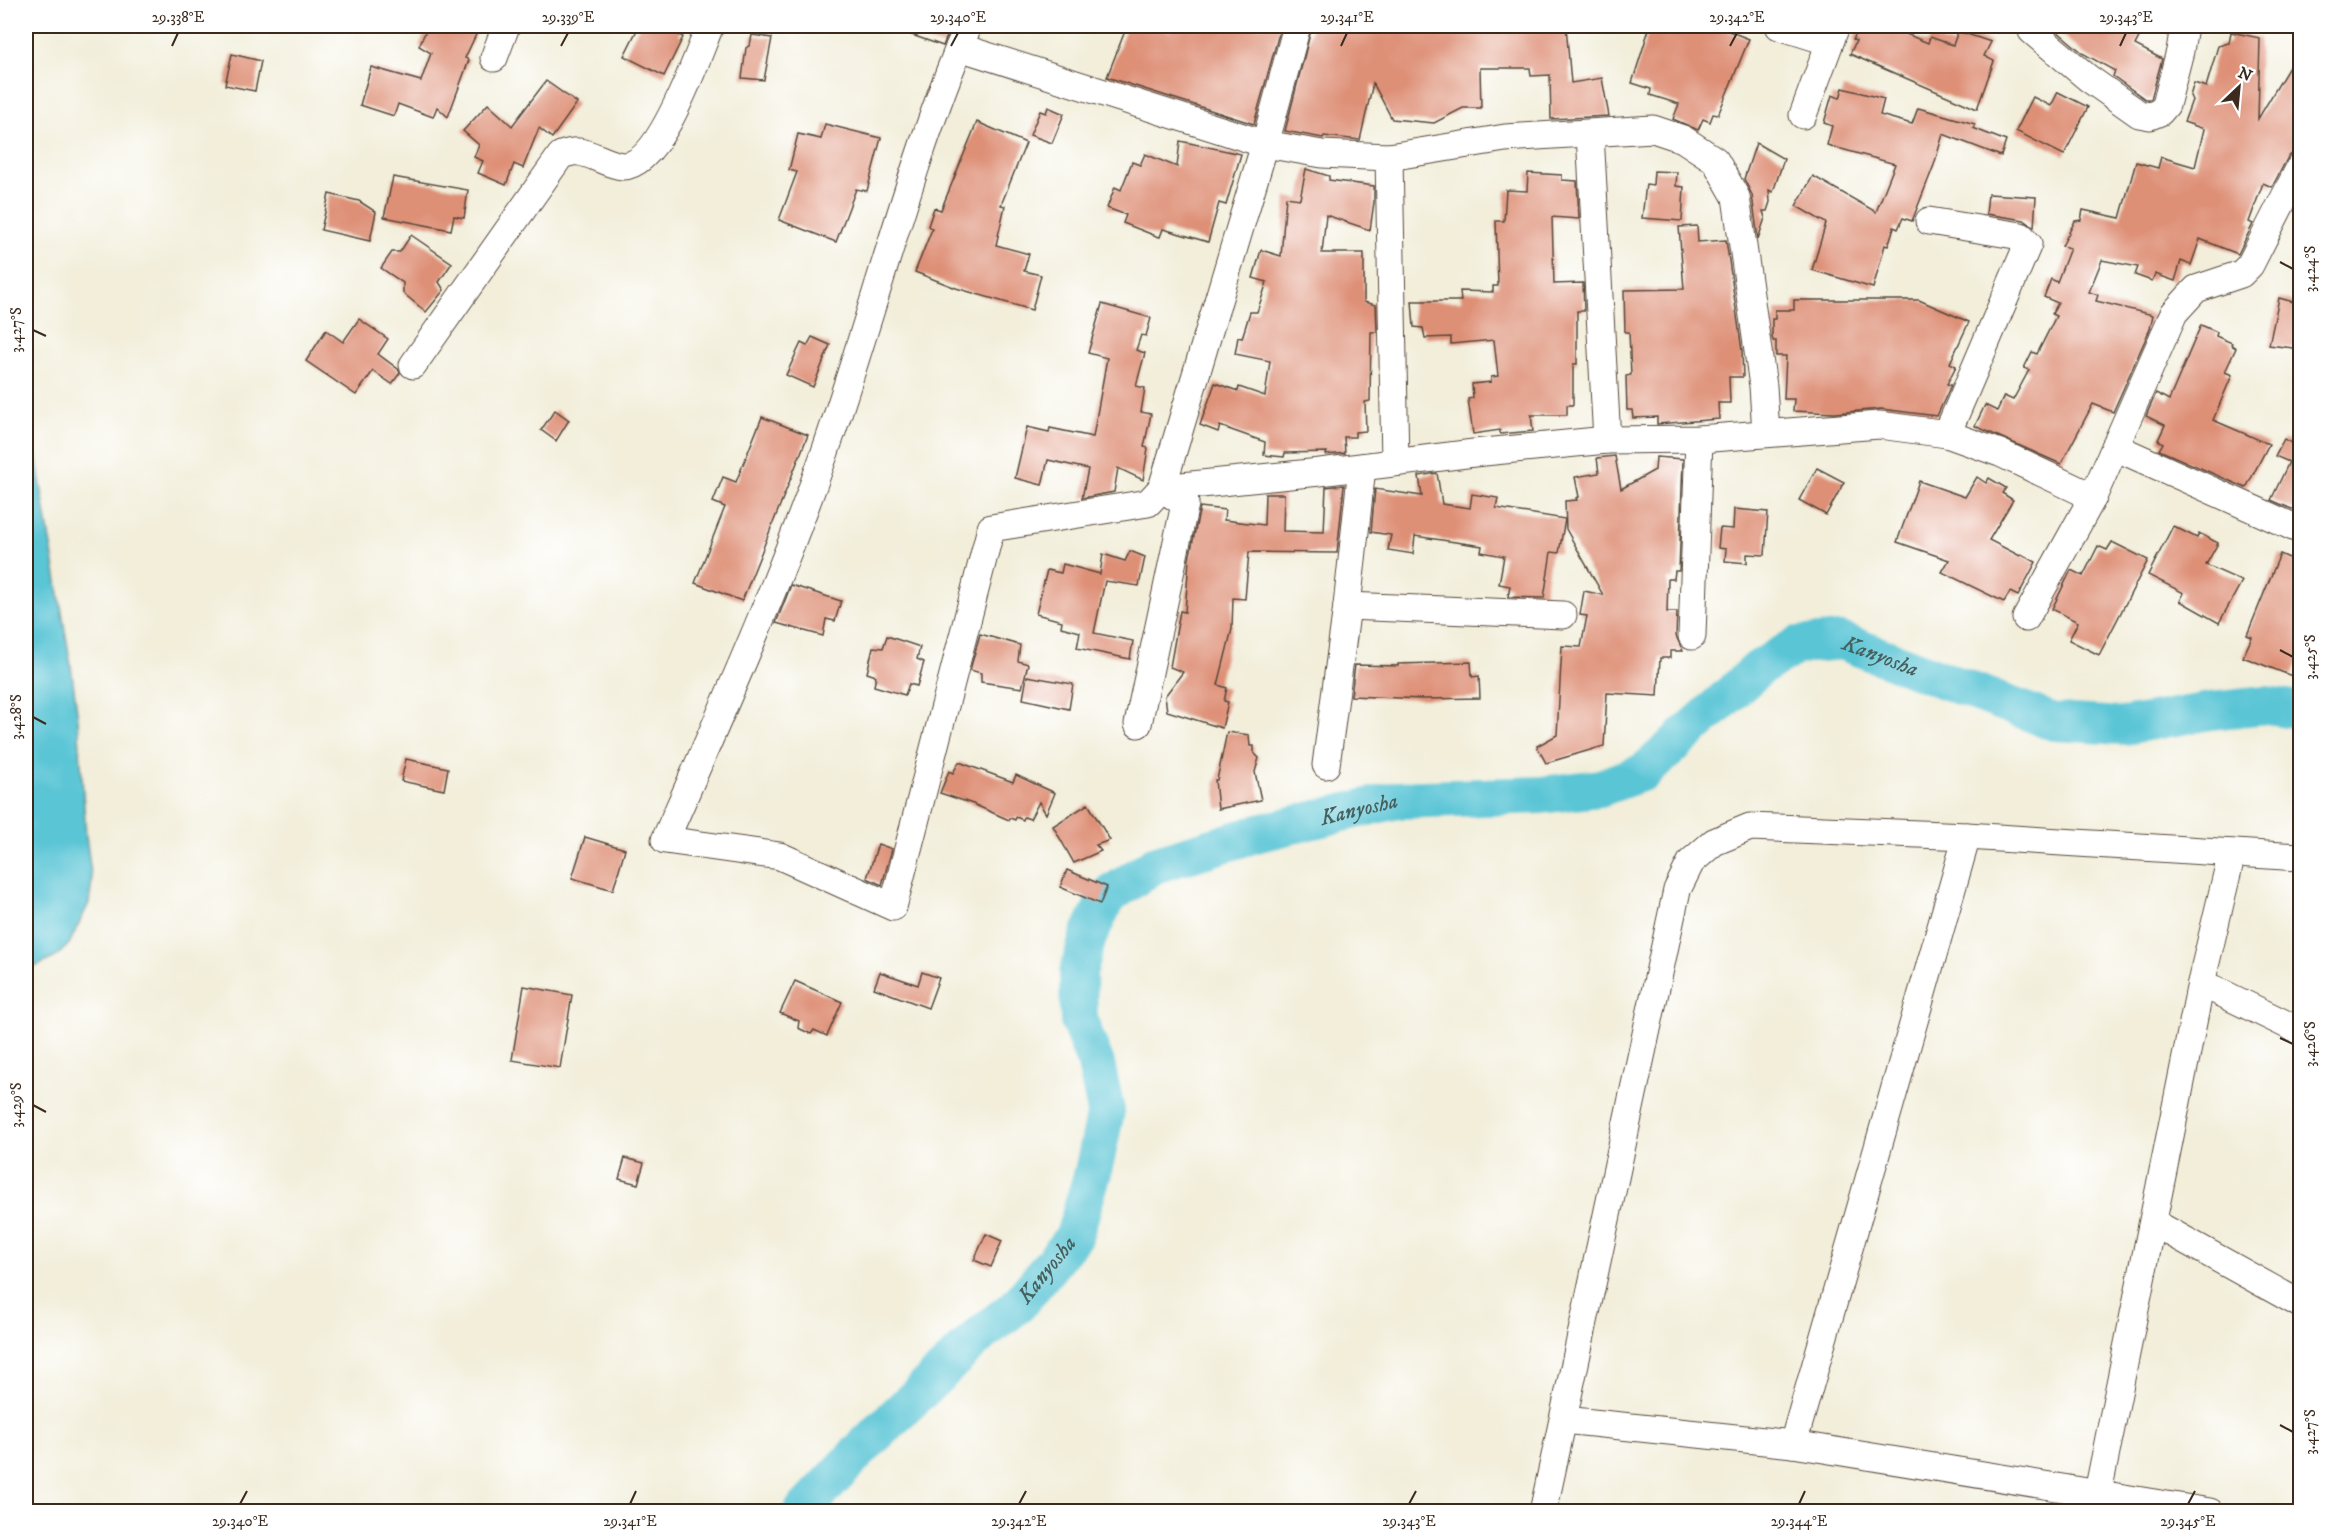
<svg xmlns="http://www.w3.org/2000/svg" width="2326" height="1537" font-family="'IM FELL DW Pica',serif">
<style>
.water{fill:#5ac5d5;stroke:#4a787a;stroke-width:1.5}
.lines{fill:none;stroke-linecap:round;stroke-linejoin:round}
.river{stroke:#5ac5d5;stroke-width:38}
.building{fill:#de9077}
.minor-casing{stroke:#56473a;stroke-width:29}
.minor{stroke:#fff;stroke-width:27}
.ticks{fill:none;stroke:#3b2a1e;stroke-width:2}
.labels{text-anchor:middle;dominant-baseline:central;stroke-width:4.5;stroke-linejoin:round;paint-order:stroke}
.water-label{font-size:22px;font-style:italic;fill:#46605e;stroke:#fff}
.neatline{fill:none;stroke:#3b2a1e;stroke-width:2}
.ticks-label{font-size:15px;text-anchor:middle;fill:#3b2a1e}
</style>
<rect width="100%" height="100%" fill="#fff"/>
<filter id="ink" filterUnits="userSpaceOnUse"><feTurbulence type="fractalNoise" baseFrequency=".0167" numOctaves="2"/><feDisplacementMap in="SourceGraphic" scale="12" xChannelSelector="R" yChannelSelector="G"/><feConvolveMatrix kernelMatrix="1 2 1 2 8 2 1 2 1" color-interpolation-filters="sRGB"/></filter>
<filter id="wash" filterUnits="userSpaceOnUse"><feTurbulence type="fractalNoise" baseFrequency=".008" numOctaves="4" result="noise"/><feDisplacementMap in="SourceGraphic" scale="24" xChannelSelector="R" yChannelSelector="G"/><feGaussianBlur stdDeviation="1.35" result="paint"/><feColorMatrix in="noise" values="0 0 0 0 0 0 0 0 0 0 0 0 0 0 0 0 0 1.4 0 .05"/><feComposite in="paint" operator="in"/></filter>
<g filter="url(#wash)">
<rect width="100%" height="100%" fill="#f2eeda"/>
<polygon class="water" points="26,396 71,666 78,719 86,836 92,881 89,903 69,944 56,957 26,971"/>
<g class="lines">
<path class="river" id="s1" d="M802,1512L867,1443L980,1335L1018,1305L1074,1236L1093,1172L1106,1111L1096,1064L1079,1021L1078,973L1088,937L1107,897L1154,865L1259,833L1397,800L1541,795L1600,788L1644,772L1758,669L1798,645L1841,641L2054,722L2124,726L2210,711L2266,705L2300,710"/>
</g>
<g id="blocks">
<g class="building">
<polygon points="428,26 480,26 465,58 469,60 448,117 437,107 433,117 398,104 394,116 360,105 371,67 421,81 431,53 419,46"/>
<polygon points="639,26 683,26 679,35 683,37 664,76 624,56"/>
<polygon points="892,26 951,26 943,46 892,28"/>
<polygon points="1127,26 1150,26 1170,31 1171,26 1281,26 1254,124 1107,77"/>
<polygon points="1312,26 1566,26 1571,83 1602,78 1609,116 1551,119 1550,75 1531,76 1530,68 1480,68 1481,108 1463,108 1434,123 1392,119 1373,83 1360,140 1324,136 1323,138 1285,131"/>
<polygon points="1650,26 1716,26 1749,39 1718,115 1713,114 1710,122 1703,119 1698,130 1673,119 1679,104 1650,95 1651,89 1632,83"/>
<polygon points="1859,26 1887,26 1928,43 1930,37 1953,45 1958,31 1991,42 1984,56 1994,61 1977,109 1850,54 1856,41 1853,40"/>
<polygon points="2068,26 2145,26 2135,45 2162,59 2151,99 2145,99 2113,76 2115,71 2084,54 2057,31"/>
<polygon points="2231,32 2260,38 2258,119 2301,47 2301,151 2292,154 2288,157 2272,187 2263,183 2249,222 2253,224 2238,254 2200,239 2191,265 2181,261 2175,281 2155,274 2152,281 2135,275 2138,267 2102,260 2089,292 2098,295 2096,301 2153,315 2150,329 2113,412 2093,404 2061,464 1975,426 1985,405 1997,411 2004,396 2013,400 2029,370 2024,368 2032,352 2037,354 2056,316 2052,314 2058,303 2044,297 2051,279 2057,282 2070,248 2062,246 2075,221 2081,220 2083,210 2120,218 2136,162 2158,168 2161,157 2195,167 2204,129 2184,122 2192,100 2190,96 2194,83 2206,87 2218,46 2229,43"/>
<polygon points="752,35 772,38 764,80 742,78 746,48 750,45"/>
<polygon points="232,54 261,61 255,91 225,85"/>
<polygon points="546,81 577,103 552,138 539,128 523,168 514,164 506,185 478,173 483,161 474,157 479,145 463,131 488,104 512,126"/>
<polygon points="1843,88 1884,99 1880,115 1912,124 1918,108 1975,124 1973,128 2006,141 2001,156 1943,134 1934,165 1912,221 1903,218 1898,229 1894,227 1888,246 1885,245 1873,288 1812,270 1826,223 1796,206 1813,176 1876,212 1895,164 1827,145 1832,126 1824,123 1832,95 1840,98"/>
<polygon points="2058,92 2088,107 2064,155 2016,131 2033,97 2051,106"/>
<polygon points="1048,107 1064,114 1052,143 1030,135 1040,111 1046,113"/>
<polygon points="977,122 1026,143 1001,205 1005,206 996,245 1029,254 1024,271 1041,275 1032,310 956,288 915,272 932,229 928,226 934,208 941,210"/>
<polygon points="825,124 881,138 867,191 856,189 836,242 779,220 797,172 789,170 798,134 821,139"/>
<polygon points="1180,141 1241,154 1226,205 1219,203 1208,242 1163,229 1160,237 1156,236 1123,223 1126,215 1107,208 1115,187 1121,190 1132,162 1140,165 1145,154 1177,167"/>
<polygon points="1756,143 1784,159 1773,192 1769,190 1770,202 1767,211 1763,211 1765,218 1758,239 1752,195 1744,179"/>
<polygon points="1306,169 1329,176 1329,180 1374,186 1374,202 1370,230 1326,215 1322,253 1364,253 1364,302 1376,305 1377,332 1371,332 1370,401 1365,402 1366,431 1355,432 1355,437 1344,437 1345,453 1326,455 1327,452 1285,453 1284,457 1264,455 1265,442 1220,426 1218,432 1200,425 1215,383 1238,391 1239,387 1265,396 1270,361 1235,354 1238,337 1242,338 1250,312 1257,312 1267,282 1253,278 1261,250 1281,256 1286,197 1300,199"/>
<polygon points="1654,171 1677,172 1676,186 1684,187 1682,221 1642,218 1646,184 1653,185"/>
<polygon points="1528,173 1562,175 1562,180 1577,181 1579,219 1552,217 1554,284 1583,283 1584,311 1577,311 1577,364 1573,364 1573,405 1567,405 1567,415 1531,415 1533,431 1500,434 1500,430 1473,434 1468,399 1473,398 1472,384 1491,382 1491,377 1498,376 1494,340 1451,344 1451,337 1425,338 1423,328 1414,327 1412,301 1461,301 1460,291 1493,292 1493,286 1498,286 1496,221 1504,221 1506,190 1527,191"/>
<polygon points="393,177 468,190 464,218 454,216 451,230 384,217"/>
<polygon points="329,194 359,201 376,212 370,241 321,230"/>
<polygon points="1988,194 2036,197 2034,227 2024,220 1986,214"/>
<polygon points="1697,226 1698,242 1726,240 1742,351 1743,377 1729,377 1730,403 1718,403 1719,419 1657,424 1657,417 1633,418 1632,410 1627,410 1626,376 1631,375 1629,332 1625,332 1624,290 1684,289 1679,227"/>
<polygon points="411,235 452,263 439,282 444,290 426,312 403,293 403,283 381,268 392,252 400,252"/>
<polygon points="2279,298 2301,304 2301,349 2269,345"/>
<polygon points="1794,300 1919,300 1969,322 1950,363 1956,366 1947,384 1951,385 1937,416 1881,409 1835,413 1793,411 1794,399 1784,399 1786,356 1776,356 1776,341 1773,341 1772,337 1772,319 1775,319 1775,310 1794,310"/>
<polygon points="1102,304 1151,318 1146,336 1141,335 1136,350 1145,353 1136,386 1145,388 1141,412 1151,414 1144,447 1148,448 1143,480 1118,468 1114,492 1082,498 1088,469 1048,460 1042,485 1015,478 1027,427 1049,432 1050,428 1093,437 1107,358 1088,353"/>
<polygon points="359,319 388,339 378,354 398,369 400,373 392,384 373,371 356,395 306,361 326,330 343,342"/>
<polygon points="2201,325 2217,332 2216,336 2232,343 2231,345 2236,348 2225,372 2232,375 2213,420 2269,444 2246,488 2159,450 2163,443 2158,440 2165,425 2146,416 2156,393 2169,400"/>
<polygon points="812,337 830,345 813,387 786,375 801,343 807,346"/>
<polygon points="555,410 569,420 556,441 541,430"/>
<polygon points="762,417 808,435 742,601 695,583 725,507 713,502 723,477 736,482"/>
<polygon points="2301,436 2301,513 2271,500 2289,462 2275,456 2284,439 2296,445"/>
<polygon points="1615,456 1621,489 1655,470 1656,457 1683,459 1679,571 1675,571 1674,579 1668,579 1667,612 1677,612 1676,636 1683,651 1670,651 1670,658 1660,658 1658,696 1607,693 1604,746 1546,763 1537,746 1557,735 1562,646 1581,647 1587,616 1580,615 1584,591 1603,595 1566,529 1565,501 1577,500 1576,498 1579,497 1575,477 1599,473 1597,458"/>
<polygon points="1817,468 1844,482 1826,515 1799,500"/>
<polygon points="1437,473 1442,504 1470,508 1472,494 1498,498 1496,508 1565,519 1559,553 1551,552 1544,598 1508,597 1510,586 1499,584 1504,556 1481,552 1482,546 1415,536 1413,554 1388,550 1391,535 1371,532 1375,489 1422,496 1419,476"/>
<polygon points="1977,477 1986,483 1989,478 2006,488 2002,493 2013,500 1989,540 2020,556 2021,554 2036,562 2018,596 2010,592 2004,602 1942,572 1949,560 1897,542 1919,481 1965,497"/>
<polygon points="1344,485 1337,553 1249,552 1245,599 1233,598 1232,629 1218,685 1227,688 1224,701 1228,702 1222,728 1167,711 1165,696 1183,672 1170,667 1180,611 1185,612 1189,559 1200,507 1225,510 1224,520 1264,525 1265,494 1284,494 1283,531 1324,532 1326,487"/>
<polygon points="1734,509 1768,512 1765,555 1747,554 1747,563 1725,561 1726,549 1718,548 1720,528 1733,529"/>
<polygon points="2173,526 2197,538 2199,533 2218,543 2206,565 2242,581 2219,623 2180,601 2184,593 2148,575"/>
<polygon points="2112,542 2148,560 2099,655 2069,640 2078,622 2052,609 2071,570 2083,576 2098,546 2107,550"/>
<polygon points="1130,551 1145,557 1139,586 1105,581 1094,633 1133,641 1130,659 1077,648 1080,632 1061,627 1062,621 1036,614 1047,570 1061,573 1063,564 1100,574 1103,554 1125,561"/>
<polygon points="2280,554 2301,563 2301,654 2292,676 2243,657 2252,637 2247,635"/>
<polygon points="791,585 841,601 835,621 826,619 823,636 776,623"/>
<polygon points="980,634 1020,645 1018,661 1028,664 1022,688 981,682 981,673 970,670"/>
<polygon points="887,636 920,647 917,659 924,662 917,686 909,684 905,695 874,686 876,676 867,673 873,647 883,648"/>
<polygon points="1471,662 1472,677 1479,676 1480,698 1424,699 1351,696 1355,665 1398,666 1398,664"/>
<polygon points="1027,676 1073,684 1069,709 1023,699"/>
<polygon points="1227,732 1249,735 1250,746 1254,746 1254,753 1259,758 1255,772 1261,800 1218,809 1215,780 1217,780"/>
<polygon points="406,759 448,768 444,790 401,781"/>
<polygon points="959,762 1013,782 1016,775 1055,793 1046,814 1039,802 1030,819 1024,817 1023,820 1016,817 1015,820 1010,818 1009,820 973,804 940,793 949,771 953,773"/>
<polygon points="1088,804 1110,840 1096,845 1101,851 1074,863 1053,826"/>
<polygon points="585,837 625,849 613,890 572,878"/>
<polygon points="878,844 892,849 882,885 867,878"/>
<polygon points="1067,870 1107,887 1100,904 1060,887"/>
<polygon points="880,972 918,985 922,972 939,978 928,1008 874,988"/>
<polygon points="795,981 842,1002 827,1036 814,1030 811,1034 798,1028 799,1021 780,1013"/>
<polygon points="524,986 572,995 560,1068 512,1060"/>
<polygon points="625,1158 644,1163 638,1184 619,1179"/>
<polygon points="986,1234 1002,1241 991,1267 974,1260"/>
</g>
</g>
</g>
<g filter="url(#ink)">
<use href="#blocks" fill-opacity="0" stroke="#56473a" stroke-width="1.5"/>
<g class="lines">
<defs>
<g id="minor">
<path d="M968,26C909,165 874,312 824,455C778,586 721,713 665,840L780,856L893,907L991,528L1148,503L1162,488L1320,472L1474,453L1607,440L1699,439L1879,425L1947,434L2000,453L2093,497"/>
<polyline points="1779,26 1830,42"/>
<polyline points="2032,26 2032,31 2088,78 2139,114 2150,116 2160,112 2166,105 2180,51 2184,26"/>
<polyline points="959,47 1265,144 1322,154 1389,157 1505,138 1653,129 1683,139 1715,160 1736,197 1763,386 1766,433"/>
<polyline points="494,58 506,26"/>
<polyline points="1803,115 1836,26"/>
<polyline points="1590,134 1607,440"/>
<polyline points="1389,157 1395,462"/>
<polyline points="1929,221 2021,236 2028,244 1947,434"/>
<path d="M413,365L561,155C567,153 574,151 579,152C594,154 608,165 623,166C661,166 697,56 710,26"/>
<polyline points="2115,447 2300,530"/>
<polyline points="1347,606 1563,615"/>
<polyline points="2026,618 2093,497 2174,313 2196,289 2241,274 2250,265 2300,167"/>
<polyline points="1692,636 1699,439"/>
<polyline points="1138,724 1185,504 1162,488 1265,144 1297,26"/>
<polyline points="1326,765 1347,606 1362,467"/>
<polyline points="2201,983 2300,1031"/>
<polyline points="2154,1223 2300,1304"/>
<polyline points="1564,1420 1793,1444 2210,1512"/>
<polyline points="1793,1444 1967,836"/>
<polyline points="1543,1512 1677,890 1691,862 1714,842 1750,827 1967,836 2300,857"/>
<polyline points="2094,1512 2201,983 2232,853"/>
</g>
</defs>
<use href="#minor" class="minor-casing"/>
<use href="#minor" class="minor"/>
</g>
</g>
<path class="ticks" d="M172,46L178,33M561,46L568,33M951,46L958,33M1341,46L1347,33M1730,46L1737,33M2120,46L2126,33M2280,262L2293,269M33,330L46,336M2280,650L2293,657M33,717L46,724M2280,1038L2293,1044M33,1105L46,1112M2280,1425L2293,1432M240,1504L247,1491M630,1504L636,1491M1019,1504L1026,1491M1409,1504L1416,1491M1799,1504L1805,1491M2188,1504L2195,1491"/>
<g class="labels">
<g class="water-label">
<text stroke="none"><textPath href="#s1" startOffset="1586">Kanyosha</textPath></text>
<text stroke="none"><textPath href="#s1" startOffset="1011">Kanyosha</textPath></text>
<text stroke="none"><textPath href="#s1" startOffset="345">Kanyosha</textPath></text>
</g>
</g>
<rect width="2326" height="1537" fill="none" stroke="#fff" stroke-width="66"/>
<g transform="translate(2239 87) rotate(26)" stroke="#ffffff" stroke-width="4.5" paint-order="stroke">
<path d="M0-4.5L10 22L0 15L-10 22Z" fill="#3b2a1e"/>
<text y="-9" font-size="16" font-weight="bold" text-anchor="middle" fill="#3b2a1e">N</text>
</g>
<rect x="33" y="33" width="2260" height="1471" class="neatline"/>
<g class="ticks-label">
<text x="178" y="22">29.338°E</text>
<text x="568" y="22">29.339°E</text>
<text x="958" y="22">29.340°E</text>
<text x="1347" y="22">29.341°E</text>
<text x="1737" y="22">29.342°E</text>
<text x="2126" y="22">29.343°E</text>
<text transform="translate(2310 269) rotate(-90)" y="5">3.424°S</text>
<text transform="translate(16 330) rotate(-90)" y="5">3.427°S</text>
<text transform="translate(2310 657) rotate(-90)" y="5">3.425°S</text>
<text transform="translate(16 717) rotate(-90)" y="5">3.428°S</text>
<text transform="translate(2310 1044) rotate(-90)" y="5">3.426°S</text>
<text transform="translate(16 1105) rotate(-90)" y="5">3.429°S</text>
<text transform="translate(2310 1432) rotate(-90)" y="5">3.427°S</text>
<text x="240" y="1526">29.340°E</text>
<text x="630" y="1526">29.341°E</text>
<text x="1019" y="1526">29.342°E</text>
<text x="1409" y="1526">29.343°E</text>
<text x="1799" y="1526">29.344°E</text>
<text x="2188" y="1526">29.345°E</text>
</g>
</svg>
